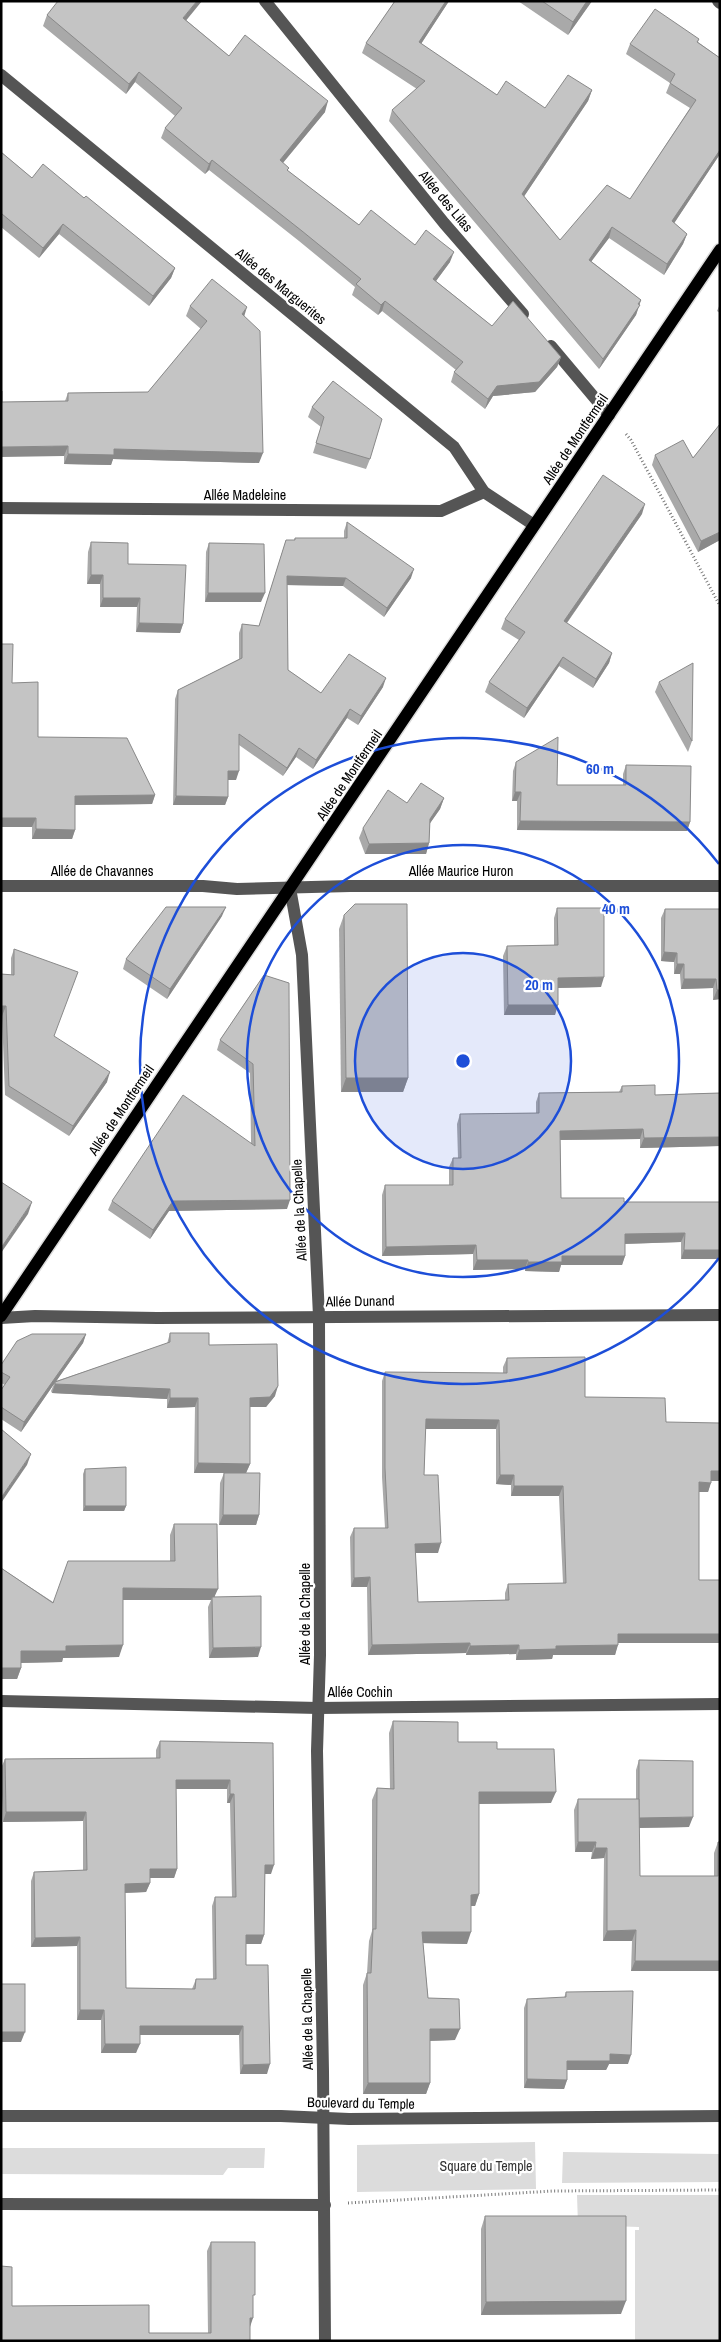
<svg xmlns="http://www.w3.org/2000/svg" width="721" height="2342" font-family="'Archivo Narrow',sans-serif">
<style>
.green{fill:#dcdcdc}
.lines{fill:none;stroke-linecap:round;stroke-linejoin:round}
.major-casing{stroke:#dbdbdb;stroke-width:15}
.path{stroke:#777;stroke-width:3;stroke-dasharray:1 2.5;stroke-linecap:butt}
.minor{stroke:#555;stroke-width:12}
.major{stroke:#000;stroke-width:12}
.wall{fill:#a9a9a9;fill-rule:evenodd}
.shaded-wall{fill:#898989}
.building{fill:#c4c4c4;stroke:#898989;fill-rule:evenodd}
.ring{fill:none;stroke:#1d4ed8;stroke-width:2.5}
.labels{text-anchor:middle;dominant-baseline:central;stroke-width:4.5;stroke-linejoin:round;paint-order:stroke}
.street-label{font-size:14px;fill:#000;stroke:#fff}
.park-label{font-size:14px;fill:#333;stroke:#fff}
.centre{fill:#1d4ed8;stroke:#fff;stroke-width:2.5}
.ring-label{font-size:15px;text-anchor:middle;font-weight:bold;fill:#1d4ed8;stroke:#fff;stroke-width:4.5;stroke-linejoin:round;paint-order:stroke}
</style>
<rect width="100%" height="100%" fill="#fff"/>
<g class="green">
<polygon points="535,2142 536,2189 357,2192 357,2145"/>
<polygon points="1,2148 265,2148 264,2168 228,2168 223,2175 1,2174"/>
<polygon points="563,2152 720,2154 720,2182 562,2183"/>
<polygon points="577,2195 720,2195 720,2341 635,2341 635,2230 639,2230 639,2227 578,2225"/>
</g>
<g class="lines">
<defs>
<polyline id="major" points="1,1316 720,250"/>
</defs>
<use href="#major" class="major-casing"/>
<g class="path">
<polyline points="626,434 631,440 720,606"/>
<polyline points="348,2203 553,2191 720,2190"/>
</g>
<g class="minor">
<polyline points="265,1 444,223 523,314"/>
<polyline points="718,1 720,3"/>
<polyline points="1,75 454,447 484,492 534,525"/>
<polyline points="551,346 609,415"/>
<polyline points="1,508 441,511 484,492"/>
<polyline points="1,886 203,886 237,889 350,886 720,886"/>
<polyline points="290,888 302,955 319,1316 320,1655 317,1751 323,2071 325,2341"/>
<polyline points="1,1318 35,1316 157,1318 720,1315"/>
<polyline points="1,1701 318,1708 720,1704"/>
<polyline points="1,2116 281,2116 349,2119 720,2116"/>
<polyline points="1,2204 325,2205"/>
</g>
<use href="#major" class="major"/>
</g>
<g class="wall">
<polygon points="392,1 449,1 421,44 497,95 545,108 592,90 588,101 524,196 560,240 630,199 690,108 666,93 670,83 626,54 630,44 699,39 698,42 720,58 720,154 674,223 687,234 683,244 664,275 609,238 591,261 641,300 636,315 599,369 389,121 392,110 417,89 362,53 366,43 394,3"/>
<polygon points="518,1 592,1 568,35"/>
<polygon points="47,15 186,20 229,56 325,112 283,163 288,171 359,225 415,245 450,262 436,281 492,326 561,357 557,367 535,392 493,396 485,409 451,382 454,372 456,370 382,311 378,315 352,295 355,287 299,241 209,170 205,174 161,138 165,128 175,116 135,82 126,94 43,26"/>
<polygon points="1,152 32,178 84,198 175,268 171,278 149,306 59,234 39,258 1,227"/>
<polygon points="720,304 720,313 717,311"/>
<polygon points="190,306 244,317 259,463 113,459 111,465 64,464 64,456 2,402 65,401 68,393 148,392 201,329 186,316"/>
<polygon points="333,381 370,459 366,469 313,453 321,427 308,417 312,407"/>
<polygon points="720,424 720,540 698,552 652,465 655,455 693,458"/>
<polygon points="642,514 567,623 612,653 609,663 593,688 559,666 524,718 485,692 489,682 519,640 501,629 505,619"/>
<polygon points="347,522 411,578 384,617 343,586 287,585 288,670 321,693 383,687 358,725 347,718 313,769 296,757 283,776 239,745 236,780 228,780 228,797 225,805 173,805 175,699 178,690 239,659 239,633 242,624 259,626 286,540 294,540 295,538 344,538 344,531"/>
<polygon points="91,542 128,564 183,624 180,633 136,632 137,607 100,607 100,584 87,584 88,552"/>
<polygon points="209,543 261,602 205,602 206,552"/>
<polygon points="1,644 12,683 38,737 155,795 152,804 75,805 75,830 72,839 32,839 32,827 1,827"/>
<polygon points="659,682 692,741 688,752 655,692"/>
<polygon points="516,762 557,785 623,785 623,774 626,765 690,822 687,831 517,830 517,801 512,801 513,771"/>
<polygon points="444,798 440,809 430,823 429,843 426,854 365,854 359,838 363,828 407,803"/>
<polygon points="557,908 601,987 558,988 555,1015 504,1015 503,956 507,946 554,945 554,918"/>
<polygon points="665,909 720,909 720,999 713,1000 713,988 681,989 680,974 674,974 674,962 661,961 661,918"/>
<polygon points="344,915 408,1078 403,1092 341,1092 339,929"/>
<polygon points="222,916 167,999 123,969 126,959"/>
<polygon points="14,949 54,1036 107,1082 69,1136 5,1095 2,1016 1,1016 1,974 11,975 11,958"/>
<polygon points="264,975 287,1209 169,1211 150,1239 108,1210 112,1201 251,1143 250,1073 217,1050 220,1040"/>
<polygon points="622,1086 655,1095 720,1093 720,1146 640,1148 640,1139 560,1140 561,1198 624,1202 720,1202 681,1259 681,1242 625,1244 625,1256 622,1265 561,1265 559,1272 525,1271 525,1269 473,1270 473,1254 382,1256 382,1195 385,1185 449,1185 449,1167 453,1158 458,1158 457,1124 460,1114 536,1113 536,1102 539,1093 619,1092"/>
<polygon points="170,1333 209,1345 275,1396 266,1407 250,1407 250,1464 246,1473 259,1515 256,1525 219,1525 220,1483 224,1473 194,1473 195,1407 167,1408 167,1399 52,1393 51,1391 54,1384 21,1432 1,1419 1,1390 5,1385 1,1383 1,1365 86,1334 83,1343 56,1381 167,1344"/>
<path d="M507,1358L585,1397L666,1422L711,1481L708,1492H699L618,1643L615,1655H553L552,1659L516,1660V1654L466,1655V1653L368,1655L367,1587H351L350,1537L354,1528H385L382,1477V1381L385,1372L503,1373V1367ZM425,1429H496V1484L511,1485V1496H559L563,1583L508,1584L505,1593V1600L418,1602L415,1553H438L424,1475Z"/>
<polygon points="85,1469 126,1506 124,1511 83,1511 83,1474"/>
<polygon points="174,1524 215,1597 258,1657 209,1658 208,1607 211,1600 123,1600 119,1657 63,1658 62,1662 21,1663 21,1668 17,1679 1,1679 1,1568 53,1602 170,1561 170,1535"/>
<polygon points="393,1721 458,1742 497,1749 551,1803 479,1804 479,1894 475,1906 471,1906 467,1944 423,1943 428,1998 455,2040 430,2041 430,2083 426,2094 363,2094 363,1985 367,1973 369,1941 372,1931 372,1800 377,1788 390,1789 389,1733"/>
<path d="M160,1741L273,1743L271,1874H265L264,1935L261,1944H246V1965L267,2074H240L239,2035H140L136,2053H101V2020H77V1946L31,1947V1881L34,1872L83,1870V1821L3,1822L1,1768L5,1759L156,1758V1750ZM176,1789H227V1803H230L232,1897H215L212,1906L213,1979H196L192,1989L126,1988L125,1893L146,1892L150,1883V1878H174L177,1869Z"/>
<polygon points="639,1760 689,1827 639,1828 640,1876 714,1876 714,1853 718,1842 720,1842 720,2041 719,1971 631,1971 632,1941 603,1941 604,1858 591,1859 592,1852 575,1852 574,1810 578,1799 636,1799 636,1770"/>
<polygon points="566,1992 628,2064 609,2064 606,2070 567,2070 567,2080 564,2089 524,2088 524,2008 527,1999 564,1998"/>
<polygon points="485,2216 621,2314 481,2315 481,2229"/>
<polygon points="211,2242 253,2300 250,2326 250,2341 1,2341 12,2306 149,2333 208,2333 207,2251"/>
</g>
<g class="shaded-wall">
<polygon points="197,1 202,1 180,28 183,18"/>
<polygon points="446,1 449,1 415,53 419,42"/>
<polygon points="587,1 592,1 568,35 573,22"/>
<polygon points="139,72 135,82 126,94 129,84"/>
<polygon points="592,90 588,101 519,204 522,194"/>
<polygon points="328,101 325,112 276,171 280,160"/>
<polygon points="720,150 720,154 669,231 672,221"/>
<polygon points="212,160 209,170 205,174 209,164"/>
<polygon points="63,224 59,234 39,258 43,248"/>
<polygon points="612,227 609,238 585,270 589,260"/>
<polygon points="687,234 683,244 664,275 667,264"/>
<polygon points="454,252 450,262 430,289 433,279"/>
<polygon points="175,268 171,278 149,306 153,296"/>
<polygon points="641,300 636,315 599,369 603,359"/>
<polygon points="385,301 382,311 378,315 381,305"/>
<polygon points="247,307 244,317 242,314"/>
<polygon points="561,357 557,367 535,392 493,396 485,409 488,399 497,386"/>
<polygon points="68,446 64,456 1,457 1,447"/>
<polygon points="114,449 263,453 259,463 113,459 111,465 64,464 68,454"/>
<polygon points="645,504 642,514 561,631 564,621"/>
<polygon points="720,532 720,540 698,552 701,541"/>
<polygon points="414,569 411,578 384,617 387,608"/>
<polygon points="91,575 103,575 100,584 87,584"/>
<polygon points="287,576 346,578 343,586 284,585"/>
<polygon points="208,593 265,593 261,602 205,602"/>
<polygon points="103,598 140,598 137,607 100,607"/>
<polygon points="139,623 183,624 180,633 136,632"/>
<polygon points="612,653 609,663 593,688 596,679"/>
<polygon points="563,657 559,666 524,718 527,708"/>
<polygon points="386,678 383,687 358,725 361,716"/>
<polygon points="350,709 347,718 313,769 316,760"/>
<polygon points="299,748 296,757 283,776 287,768"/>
<polygon points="228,771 239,771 236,780 225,780"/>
<polygon points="515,792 521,792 517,801 512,801"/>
<polygon points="155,795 152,804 71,805 75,796"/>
<polygon points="176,796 228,797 225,805 173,805"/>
<polygon points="444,798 440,809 426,829 430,819"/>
<polygon points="1,818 36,818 32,827 1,827"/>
<polygon points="520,821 690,822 687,831 517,830"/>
<polygon points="36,829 75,830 72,839 32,839"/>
<polygon points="429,843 426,854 365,854 369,844"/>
<polygon points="226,907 222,916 167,999 170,989"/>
<polygon points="664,952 677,953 674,962 661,961"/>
<polygon points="677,964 684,964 680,974 674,974"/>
<polygon points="604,977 601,987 555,988 558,978"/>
<polygon points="684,979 716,979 713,988 681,989"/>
<polygon points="717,990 720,990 720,999 713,1000"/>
<polygon points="508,1005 558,1005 555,1015 504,1015"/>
<polygon points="1,1006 6,1006 2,1016 1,1016"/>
<polygon points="110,1072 107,1082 69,1136 73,1126"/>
<polygon points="346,1078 408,1078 403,1092 341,1092"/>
<polygon points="643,1129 640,1139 556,1140 560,1131"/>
<polygon points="720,1137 720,1146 640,1148 644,1138"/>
<polygon points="290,1200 287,1209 169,1211 150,1239 153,1230 173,1201"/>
<polygon points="32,1202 28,1214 1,1253 1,1248"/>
<polygon points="685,1233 681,1242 621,1244 625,1234"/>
<polygon points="476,1245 473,1254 382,1256 386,1247"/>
<polygon points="684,1250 720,1250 720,1259 681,1259"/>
<polygon points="562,1256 625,1256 622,1265 561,1265 559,1272 525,1271 528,1262"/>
<polygon points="477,1260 528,1260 525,1269 473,1270"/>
<polygon points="86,1334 83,1343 55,1383 55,1382 54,1384 21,1432 24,1422"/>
<polygon points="55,1384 170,1389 167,1399 52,1393"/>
<polygon points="278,1386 275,1396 266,1407 246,1407 250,1398"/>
<polygon points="170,1398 198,1398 195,1407 167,1408"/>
<polygon points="426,1419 499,1420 496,1429 422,1429"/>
<polygon points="31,1454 27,1465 1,1503 1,1498"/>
<polygon points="198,1463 250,1464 246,1473 194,1473"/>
<polygon points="711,1471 720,1471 720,1481 708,1481"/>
<polygon points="500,1475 514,1475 511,1485 496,1484"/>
<polygon points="699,1482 711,1483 708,1492 695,1492"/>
<polygon points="514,1486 563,1486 559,1496 511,1496"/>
<polygon points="85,1506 126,1506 124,1511 83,1511"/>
<polygon points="223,1515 259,1515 256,1525 219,1525"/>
<polygon points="441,1543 438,1553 411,1553 415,1544"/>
<polygon points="370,1577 367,1587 351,1587 354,1578"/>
<polygon points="123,1588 218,1589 213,1600 212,1597 211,1600 119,1600"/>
<polygon points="618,1634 720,1634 720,1643 615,1643"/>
<polygon points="470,1643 466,1653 368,1655 372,1645"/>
<polygon points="123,1645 119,1657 63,1658 62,1662 17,1663 21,1651 66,1646"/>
<polygon points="519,1645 516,1654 466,1655 470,1646"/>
<polygon points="618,1645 615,1655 553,1655 552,1659 516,1660 519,1650 556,1646"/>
<polygon points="261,1647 258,1657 209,1658 213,1648"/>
<polygon points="1,1668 21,1668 17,1679 1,1679"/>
<polygon points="176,1780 230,1780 227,1789 173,1789"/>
<polygon points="479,1792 556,1792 551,1803 475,1804"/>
<polygon points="230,1794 234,1794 230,1803 227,1803"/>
<polygon points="6,1812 86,1812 83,1821 3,1822"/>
<polygon points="693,1817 689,1827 636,1828 639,1818"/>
<polygon points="578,1842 596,1842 592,1852 575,1852"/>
<polygon points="595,1848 607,1848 604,1858 591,1859"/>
<polygon points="265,1865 274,1865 271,1874 262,1874"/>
<polygon points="150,1869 177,1869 174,1878 146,1878"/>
<polygon points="150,1883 146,1892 122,1893 125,1884"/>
<polygon points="479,1894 475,1906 466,1906 471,1895"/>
<polygon points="636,1930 632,1941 603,1941 607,1931"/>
<polygon points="422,1932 471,1932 467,1944 418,1943"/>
<polygon points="246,1935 264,1935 261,1944 242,1944"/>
<polygon points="80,1937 77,1946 31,1947 35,1938"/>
<polygon points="635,1961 720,1961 720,1969 719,1971 631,1971"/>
<polygon points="80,2010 104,2010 101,2020 77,2020"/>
<polygon points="140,2026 243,2026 239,2035 136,2035"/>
<polygon points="430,2029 460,2029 455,2040 425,2041"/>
<polygon points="1,2032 25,2032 21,2042 1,2042"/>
<polygon points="105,2044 140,2044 136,2053 101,2053"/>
<polygon points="610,2054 631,2055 628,2064 609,2064 606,2070 564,2070 567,2061"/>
<polygon points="270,2064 267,2074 240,2074 243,2065"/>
<polygon points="527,2079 567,2080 564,2089 524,2088"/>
<polygon points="368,2083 430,2083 426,2094 363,2094"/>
<polygon points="626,2301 621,2314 481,2315 486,2302"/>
<polygon points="250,2318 253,2318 250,2327"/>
</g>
<g class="building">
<polygon points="58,1 197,1 183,18 229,56 245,35 328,101 280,160 289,168 287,170 359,225 371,210 415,245 426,230 454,252 433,279 492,326 513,301 561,357 539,382 497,386 488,399 454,372 463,362 385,301 381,305 356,284 361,279 302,231 212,160 209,164 165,128 182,108 139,72 129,84 47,15"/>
<polygon points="395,1 446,1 419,42 497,95 506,81 545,108 568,75 592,90 522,194 560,240 607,185 630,199 696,100 670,83 675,74 630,44 655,9 699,39 697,42 720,58 720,150 672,221 687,234 667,264 612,227 589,260 641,300 638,304 640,305 603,359 392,110 425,81 366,43"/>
<polygon points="542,1 587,1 573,22"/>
<polygon points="1,152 32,178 43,164 84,198 86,196 175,268 153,296 63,224 43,248 2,214 1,216"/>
<polygon points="212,279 247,307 242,314 260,331 263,453 114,449 114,455 68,454 68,446 1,447 1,391 2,391 2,402 68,401 68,393 148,392 207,321 190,306"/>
<polygon points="333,381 382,419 370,459 316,443 324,417 312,407"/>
<polygon points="720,424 720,532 701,541 655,455 683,440 693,458"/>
<polygon points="603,475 645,504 564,621 612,653 596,679 563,657 527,708 489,682 525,632 505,619"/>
<polygon points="347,522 414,569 387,608 346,578 287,576 288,670 321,693 349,654 386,678 361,716 350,709 316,760 299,748 287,768 239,734 239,771 228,771 228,797 176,796 178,690 242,658 242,624 259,626 286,540 295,540 295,538 347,538"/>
<polygon points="91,542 128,543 128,564 186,565 183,624 139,623 140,598 103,598 103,575 91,575"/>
<polygon points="209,543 264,544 265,593 208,593"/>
<polygon points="1,644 13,644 12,683 38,682 38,737 127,738 155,795 75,796 75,830 36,829 36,818 1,818"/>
<polygon points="693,663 692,741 659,682"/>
<polygon points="558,737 557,785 626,785 626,765 691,766 690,822 520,821 521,792 515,792 516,762"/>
<polygon points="421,783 444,798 430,819 429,843 369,844 363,828 388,790 407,803"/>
<polygon points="355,904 407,904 408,1078 346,1078 344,915"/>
<polygon points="166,907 226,907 170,989 126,959"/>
<polygon points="557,908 604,908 604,977 558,978 558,1005 508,1005 507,946 558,945"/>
<polygon points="665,909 720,909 720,990 717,990 716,979 684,979 684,964 677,964 677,953 664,952"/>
<polygon points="14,949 78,972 54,1036 110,1072 73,1126 9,1086 6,1006 1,1006 1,974 14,975"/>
<polygon points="264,975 289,983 290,1200 173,1201 153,1230 112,1201 183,1095 255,1146 253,1064 220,1040"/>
<polygon points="655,1085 655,1095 720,1093 720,1137 644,1138 643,1129 560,1131 561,1198 624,1198 624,1202 720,1202 720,1250 684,1250 685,1233 625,1234 625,1256 562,1256 562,1262 528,1262 528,1260 477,1260 476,1245 386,1247 385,1185 453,1185 453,1158 461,1158 460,1114 539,1113 539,1093 622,1092 622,1086"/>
<polygon points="1,1182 32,1202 1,1248"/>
<polygon points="170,1333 209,1333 209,1345 277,1344 278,1386 270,1397 250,1398 250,1464 198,1463 198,1398 170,1398 170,1389 55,1384 55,1382 170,1342"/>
<polygon points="32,1334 86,1334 24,1422 1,1407 1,1390 10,1377 1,1372 1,1365 17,1341"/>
<path d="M585,1357V1397L665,1398L666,1422L720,1423V1471H711V1483L699,1482V1580H720V1634H618V1645L556,1646V1649L519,1650V1645L470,1646V1643L372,1645L370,1577L354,1578V1528H388L385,1468V1372L507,1373V1358ZM426,1419L499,1420L500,1475H514V1486H563L566,1583L508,1584L509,1600L418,1602L415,1544L441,1543L438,1475H424Z"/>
<polygon points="1,1429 31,1454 1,1498"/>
<polygon points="126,1467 126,1506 85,1506 85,1469"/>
<polygon points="224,1473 260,1473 259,1515 223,1515"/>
<polygon points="174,1524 217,1524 218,1589 123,1588 123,1645 66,1646 66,1651 21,1651 21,1668 1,1668 1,1568 53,1603 68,1561 175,1561"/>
<polygon points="261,1596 261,1647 213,1648 212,1597"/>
<polygon points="393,1721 458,1722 458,1742 497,1742 497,1749 554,1749 556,1792 479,1792 479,1894 471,1895 471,1932 422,1932 428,1998 459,1999 460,2029 430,2029 430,2083 368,2083 367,1973 371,1973 373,1929 376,1929 377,1788 394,1789"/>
<path d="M160,1741L273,1743L274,1865H265L264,1935H246V1965H268L270,2064L243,2065V2026H140V2044H105L104,2010H80V1937L35,1938L34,1872L87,1870L86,1812H6L5,1759L160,1758ZM176,1780H230V1794H234L236,1897H215L216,1979H196L195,1989L126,1988L125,1884L150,1883V1869H177Z"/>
<polygon points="639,1760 693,1761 693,1817 639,1818"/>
<polygon points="578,1799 639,1799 640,1876 718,1876 718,1842 720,1842 720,1961 635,1961 636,1930 607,1931 607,1848 595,1848 596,1842 578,1842"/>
<rect x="1" y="1984" width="24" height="48"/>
<polygon points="633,1991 631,2055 610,2054 610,2061 567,2061 567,2080 527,2079 527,1999 566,1997 566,1992"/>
<polygon points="485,2216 626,2216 626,2301 486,2302"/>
<polygon points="211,2242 255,2242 255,2295 253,2295 253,2318 250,2318 250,2341 1,2341 1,2266 12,2267 12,2306 149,2305 149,2333 211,2333"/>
</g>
<circle cx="463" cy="1061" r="108" fill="#1d4ed8" fill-opacity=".12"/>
<g class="ring">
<circle cx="463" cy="1061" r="108"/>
<circle cx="463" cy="1061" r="216"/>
<path d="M719 1258A323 323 0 1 1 719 864"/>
</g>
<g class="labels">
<g class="street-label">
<text transform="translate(446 201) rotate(50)">Allée des Lilas</text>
<text transform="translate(281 286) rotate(39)">Allée des Marguerites</text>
<text transform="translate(575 439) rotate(-56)">Allée de Montfermeil</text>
<text x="245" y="495">Allée Madeleine</text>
<text transform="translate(349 775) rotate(-56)">Allée de Montfermeil</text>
<text x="102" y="871">Allée de Chavannes</text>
<text x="461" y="871">Allée Maurice Huron</text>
<text transform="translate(121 1110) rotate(-56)">Allée de Montfermeil</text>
<text transform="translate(299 1210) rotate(-93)">Allée de la Chapelle</text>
<text transform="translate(360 1301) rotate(-1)">Allée Dunand</text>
<text transform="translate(305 1614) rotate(-90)">Allée de la Chapelle</text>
<text x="360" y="1692">Allée Cochin</text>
<text transform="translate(307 2019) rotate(-91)">Allée de la Chapelle</text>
<text transform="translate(361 2103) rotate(1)">Boulevard du Temple</text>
</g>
<g class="park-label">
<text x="486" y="2166">Square du Temple</text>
</g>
</g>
<circle cx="463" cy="1061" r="8" class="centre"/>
<g class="ring-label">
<text x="600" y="774">60 m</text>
<text x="616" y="914">40 m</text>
<text x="539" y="990">20 m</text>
</g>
<rect width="721" height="2342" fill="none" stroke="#000000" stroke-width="5"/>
</svg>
